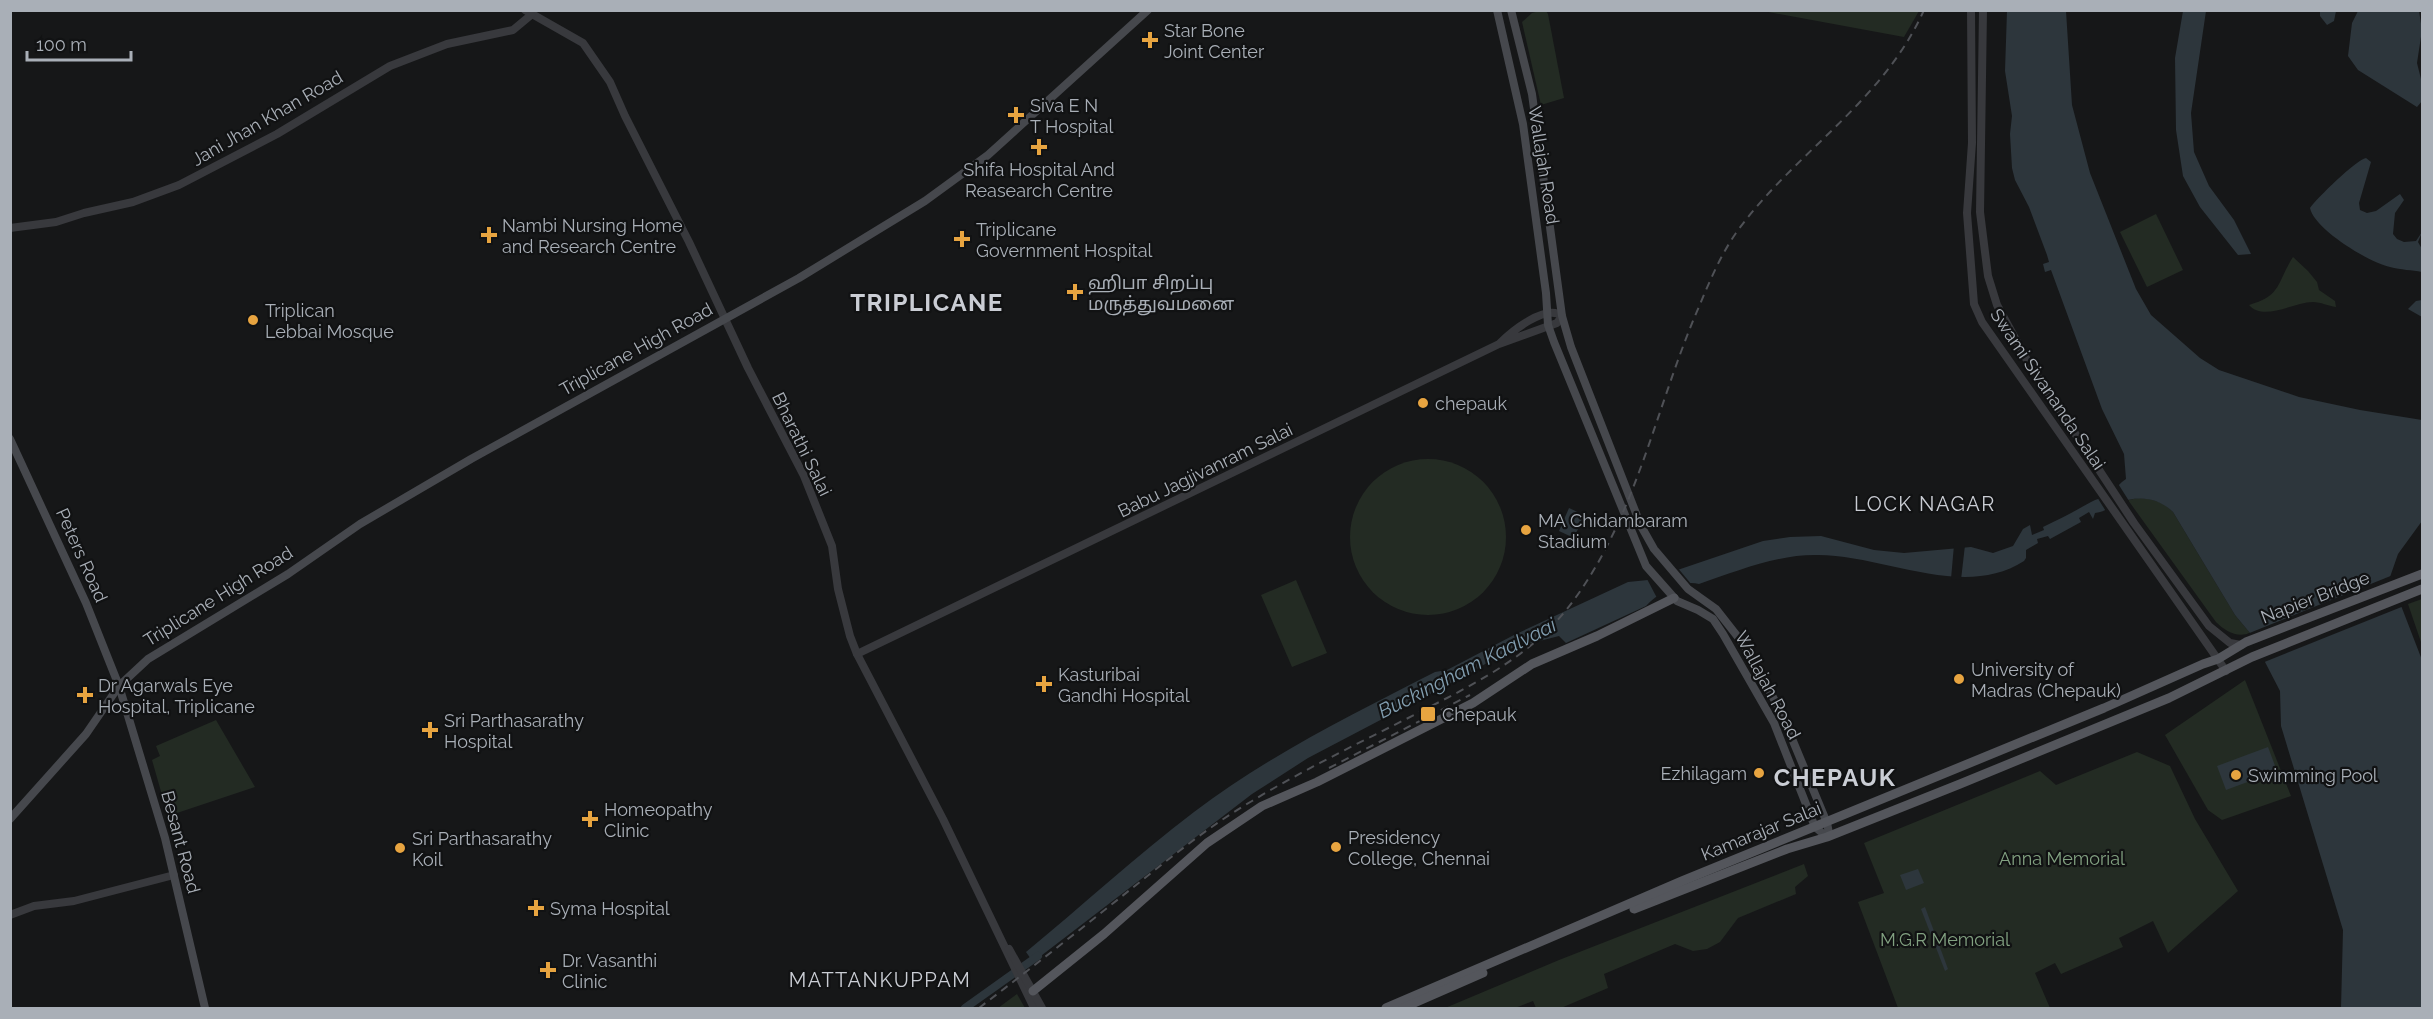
<svg xmlns="http://www.w3.org/2000/svg" width="2433" height="1019" font-family="Raleway,'Noto Sans Tamil',sans-serif">
<style>
.green{fill:#232b23}
.water{fill:#2d363c}
.pier{fill:#161718}
.lines{fill:none;stroke-linecap:round;stroke-linejoin:round}
.canal{stroke:#2d363c;stroke-width:8}
.tertiary{stroke:#38393d;stroke-width:8}
.secondary{stroke:#46484d;stroke-width:8}
.primary{stroke:#54565c;stroke-width:9}
.rail{stroke:#4f5156;stroke-width:2;stroke-dasharray:8 6;stroke-linecap:butt}
.poi-dot{fill:#e7a440;stroke:#111213;stroke-width:2}
.labels{text-anchor:middle;dominant-baseline:central;stroke-width:4.5;stroke-linejoin:round;paint-order:stroke}
.poi-label{font-size:18px;fill:#a9afb7;stroke:#111213;text-anchor:start}
.street-label{font-size:18px;fill:#a9afb7;stroke:#111213}
.park-label{font-size:18px;fill:#82a181;stroke:#111213}
.neighbourhood-label{font-size:20px;letter-spacing:1.5px;fill:#cacdd4;stroke:#111213}
.water-label{font-size:20px;font-style:italic;fill:#829eb0;stroke:#111213}
.district-label{font-size:24px;font-weight:bold;letter-spacing:1.5px;fill:#cacdd4;stroke:#111213}
</style>
<rect width="100%" height="100%" fill="#161718"/>
<g class="green">
<polygon points="1543,10 1546,11 1548,14 1564,98 1541,105 1522,22 1532,13"/>
<polygon points="1763,11 1919,11 1904,37"/>
<polygon points="2156,214 2183,270 2147,287 2120,232"/>
<path d="M2293,257L2308,271L2317,282L2319,290L2335,301L2336,307C2328,306 2321,302 2313,302C2293,302 2264,322 2249,305C2282,296 2277,282 2293,257Z"/>
<circle cx="1428" cy="537" r="78"/>
<path d="M2139,498C2153,499 2162,501 2173,512L2235,615L2250,633C2237,638 2225,631 2216,622L2128,500Z"/>
<polygon points="1296,580 1327,653 1292,667 1261,595"/>
<polygon points="2422,599 2422,645 2408,604"/>
<polygon points="2245,680 2291,796 2222,820 2208,810 2165,735"/>
<polygon points="216,720 255,787 168,816 152,760 160,756 156,746"/>
<polygon points="2137,752 2170,766 2195,819 2238,891 2168,953 2153,921 2119,938 2123,947 2061,974 2055,963 2035,973 2050,1008 1898,1008 1858,902 1884,893 1864,843 2040,771 2056,785"/>
<polygon points="1804,864 1808,876 1795,887 1796,894 1738,918 1720,942 1707,949 1693,951 1675,944 1604,974 1608,988 1561,1008 1536,1008 1533,1001 1515,1008 1445,1008 1559,960"/>
<polygon points="1017,994 1025,1008 998,1008"/>
</g>
<g class="water">
<path d="M2007,11H2066L2072,105L2090,173L2136,289L2151,315L2200,358L2219,370L2299,397L2360,410L2422,420V521L2398,554L2390,577L2422,660V1008H2341L2343,930L2281,726L2280,691L2250,633L2235,615L2173,512C2158,497 2137,495 2118,503C2109,507 2105,512 2095,513L2093,519L2089,512L2079,518L2081,522L2050,539L2048,536L2037,539L2038,543L2026,550V558L2024,561C1964,600 1884,555 1818,555C1778,554 1737,571 1699,584C1681,579 1658,593 1646,606L1566,643L1559,636L1512,648L1470,673L1308,758L1252,794L1033,962L1026,952C1082,906 1136,856 1194,812C1269,755 1353,714 1435,672L1447,670L1514,635L1628,582L1648,580L1763,541L1790,537L1821,536L1874,550L1904,553L1971,547L1993,553L2013,546L2023,529L2030,525L2032,535L2044,530L2043,527C2060,519 2075,511 2091,502C2096,499 2103,498 2109,495C2116,490 2119,483 2126,479L2124,454L2102,409L2051,270L2045,272L2043,264L2049,262L2047,255L2029,207L2015,180L2012,168L2010,134L2012,116L2005,71Z"/>
<polygon points="2183,11 2206,11 2191,113 2194,152 2209,186 2234,220 2251,254 2238,255 2200,207 2183,176 2176,130 2175,58"/>
<polygon points="2320,11 2336,11 2334,21 2327,25 2320,16"/>
<polygon points="2358,11 2419,11 2422,30 2417,63 2422,83 2422,101 2417,107 2358,70 2348,56 2352,23"/>
<path d="M2366,158L2371,162L2359,203L2360,210L2367,213L2376,211L2400,194L2404,200L2395,213L2393,234L2397,239L2404,242L2416,241L2422,232L2418,242L2422,249V272C2412,270 2401,270 2390,267C2370,263 2314,229 2310,208C2317,198 2356,160 2366,158Z"/>
<polygon points="2422,300 2422,317 2408,309 2416,301"/>
<polygon points="1569,508 1584,515 1574,538 1559,531"/>
<polygon points="2268,747 2277,771 2226,790 2217,766"/>
<polygon points="1918,869 1924,883 1906,890 1900,875"/>
<polygon points="1925,907 1948,969 1945,971 1921,909"/>
</g>
<g class="pier">
<polygon points="2117,482 2129,501 2107,513 2097,497 2115,487"/>
<polygon points="1954,545 1965,545 1961,580 1951,579"/>
<polygon points="1677,567 1692,585 1657,598 1647,579"/>
<polygon points="2393,575 2404,606 2262,663 2247,634"/>
</g>
<g class="lines">
<polyline class="canal" points="965,1008 1038,956"/>
<g class="tertiary">
<polyline points="525,10 583,43 610,82 625,116 689,242 748,368 804,476 832,546 838,589 850,636 857,654 943,819 1034,1008"/>
<polyline points="1971,10 1972,143 1967,213 1974,304 1982,322 2226,671"/>
<polyline points="1983,10 1980,212 1988,276 1997,305 2028,362 2134,523 2209,626 2230,643 2241,645"/>
<polyline points="10,228 56,222 84,213 133,202 179,185 277,134 390,66 447,44 513,30 531,15"/>
<path d="M857,654L1499,344C1511,332 1546,303 1562,316L1557,323L1499,344"/>
<polyline points="10,915 34,906 74,901 174,875"/>
<polyline points="1009,949 1042,1008"/>
</g>
<g class="secondary">
<polyline points="1497,10 1523,124 1546,293 1548,325 1554,342 1646,566 1677,601 1698,610 1713,619 1723,634 1774,723 1815,827 1827,837 1829,833 1827,823 1781,712 1745,646 1716,609 1688,589 1654,549 1641,526 1571,347 1562,316 1532,94 1511,10"/>
<polyline points="10,439 86,603 119,686 165,838 205,1008"/>
<polyline points="10,819 86,734 119,686 148,659 288,574 360,524 471,459 799,278 925,201 988,155 1148,10"/>
</g>
<g class="primary">
<polyline points="1634,909 1787,849 1827,837 1960,784 2169,698 2252,657 2422,589"/>
<polyline points="1033,991 1104,934 1207,843 1262,806 1317,782 1473,703 1532,664 1597,636 1674,598"/>
<polyline points="1386,1008 1682,881 2104,708 2203,664 2218,659 2246,642 2422,574"/>
<polyline points="1403,1008 1483,973"/>
</g>
<g class="rail">
<polyline points="1329,768 1470,695"/>
<path d="M979,1008C1030,969 1081,929 1131,889C1170,858 1209,826 1252,801C1305,769 1361,742 1416,714C1472,685 1527,659 1567,609C1634,524 1654,414 1695,316C1707,288 1718,259 1736,233C1793,153 1882,104 1924,10"/>
</g>
</g>
<g class="poi-dot">
<path d="M1147 31h6v6h6v6h-6v6h-6v-6h-6v-6h6z"/>
<path d="M1013 106h6v6h6v6h-6v6h-6v-6h-6v-6h6z"/>
<path d="M1036 138h6v6h6v6h-6v6h-6v-6h-6v-6h6z"/>
<path d="M486 226h6v6h6v6h-6v6h-6v-6h-6v-6h6z"/>
<path d="M959 230h6v6h6v6h-6v6h-6v-6h-6v-6h6z"/>
<path d="M1072 283h6v6h6v6h-6v6h-6v-6h-6v-6h6z"/>
<circle cx="253" cy="320" r="6"/>
<circle cx="1423" cy="403" r="6"/>
<circle cx="1526" cy="530" r="6"/>
<circle cx="1959" cy="679" r="6"/>
<path d="M1041 675h6v6h6v6h-6v6h-6v-6h-6v-6h6z"/>
<path d="M82 686h6v6h6v6h-6v6h-6v-6h-6v-6h6z"/>
<rect x="1420" y="706" width="16" height="16" rx="3"/>
<path d="M427 721h6v6h6v6h-6v6h-6v-6h-6v-6h6z"/>
<circle cx="1759" cy="773" r="6"/>
<circle cx="2236" cy="775" r="6"/>
<path d="M587 810h6v6h6v6h-6v6h-6v-6h-6v-6h6z"/>
<circle cx="1336" cy="847" r="6"/>
<circle cx="400" cy="848" r="6"/>
<path d="M533 899h6v6h6v6h-6v6h-6v-6h-6v-6h6z"/>
<path d="M545 961h6v6h6v6h-6v6h-6v-6h-6v-6h6z"/>
</g>
<g class="labels">
<g class="poi-label">
<text x="1164" y="30">Star Bone<tspan x="1164" dy="21">Joint Center</tspan></text>
<text x="1030" y="105">Siva E N<tspan x="1030" dy="21">T Hospital</tspan></text>
<text x="1039" y="169" text-anchor="middle">Shifa Hospital And<tspan x="1039" dy="21">Reasearch Centre</tspan></text>
<text x="502" y="225">Nambi Nursing Home<tspan x="502" dy="21">and Research Centre</tspan></text>
<text x="976" y="229">Triplicane<tspan x="976" dy="21">Government Hospital</tspan></text>
<text x="1088" y="282">ஹிபா சிறப்பு<tspan x="1088" dy="21">மருத்துவமனை</tspan></text>
<text x="265" y="310">Triplican<tspan x="265" dy="21">Lebbai Mosque</tspan></text>
<text x="1435" y="403">chepauk</text>
<text x="1538" y="520">MA Chidambaram<tspan x="1538" dy="21">Stadium</tspan></text>
<text x="1971" y="669">University of<tspan x="1971" dy="21">Madras (Chepauk)</tspan></text>
<text x="1058" y="674">Kasturibai<tspan x="1058" dy="21">Gandhi Hospital</tspan></text>
<text x="98" y="685">Dr Agarwals Eye<tspan x="98" dy="21">Hospital, Triplicane</tspan></text>
<text x="1442" y="714">Chepauk</text>
<text x="444" y="720">Sri Parthasarathy<tspan x="444" dy="21">Hospital</tspan></text>
<text x="1747" y="773" text-anchor="end">Ezhilagam</text>
<text x="2248" y="775">Swimming Pool</text>
<text x="604" y="809">Homeopathy<tspan x="604" dy="21">Clinic</tspan></text>
<text x="1348" y="837">Presidency<tspan x="1348" dy="21">College, Chennai</tspan></text>
<text x="412" y="838">Sri Parthasarathy<tspan x="412" dy="21">Koil</tspan></text>
<text x="550" y="908">Syma Hospital</text>
<text x="562" y="960">Dr. Vasanthi<tspan x="562" dy="21">Clinic</tspan></text>
</g>
<g class="street-label">
<text transform="translate(267 118) rotate(-30)">Jani Jhan Khan Road</text>
<text transform="translate(1544 165) rotate(81)">Wallajah Road</text>
<text transform="translate(636 349) rotate(-29)">Triplicane High Road</text>
<text transform="translate(2048 389) rotate(56)">Swami Sivananda Salai</text>
<text transform="translate(802 444) rotate(64)">Bharathi Salai</text>
<text transform="translate(1205 470) rotate(-26)">Babu Jagjivanram Salai</text>
<text transform="translate(82 555) rotate(66)">Peters Road</text>
<text transform="translate(218 596) rotate(-32)">Triplicane High Road</text>
<text transform="translate(2315 597) rotate(-21)">Napier Bridge</text>
<text transform="translate(1768 685) rotate(62)">Wallajah Road</text>
<text transform="translate(1761 831) rotate(-22)">Kamarajar Salai</text>
<text transform="translate(181 842) rotate(75)">Besant Road</text>
</g>
<g class="park-label">
<text x="2062" y="858">Anna Memorial</text>
<text x="1945" y="939">M.G.R Memorial</text>
</g>
<g class="neighbourhood-label">
<text x="1925" y="504">LOCK NAGAR</text>
<text x="880" y="980">MATTANKUPPAM</text>
</g>
<g class="water-label">
<text transform="translate(1467 668) rotate(-27)">Buckingham Kaalvaai</text>
</g>
<g class="district-label">
<text x="927" y="302">TRIPLICANE</text>
<text x="1835" y="777">CHEPAUK</text>
</g>
</g>
<rect width="2433" height="1019" fill="none" stroke="#a9afb7" stroke-width="24"/>
<path d="M27 51v9h104v-9" fill="none" stroke="#a9afb7" stroke-width="3"/>
<text x="36" y="51" font-size="18" fill="#a9afb7" stroke="#111213" stroke-width="4.5" paint-order="stroke">100 m</text>
</svg>
